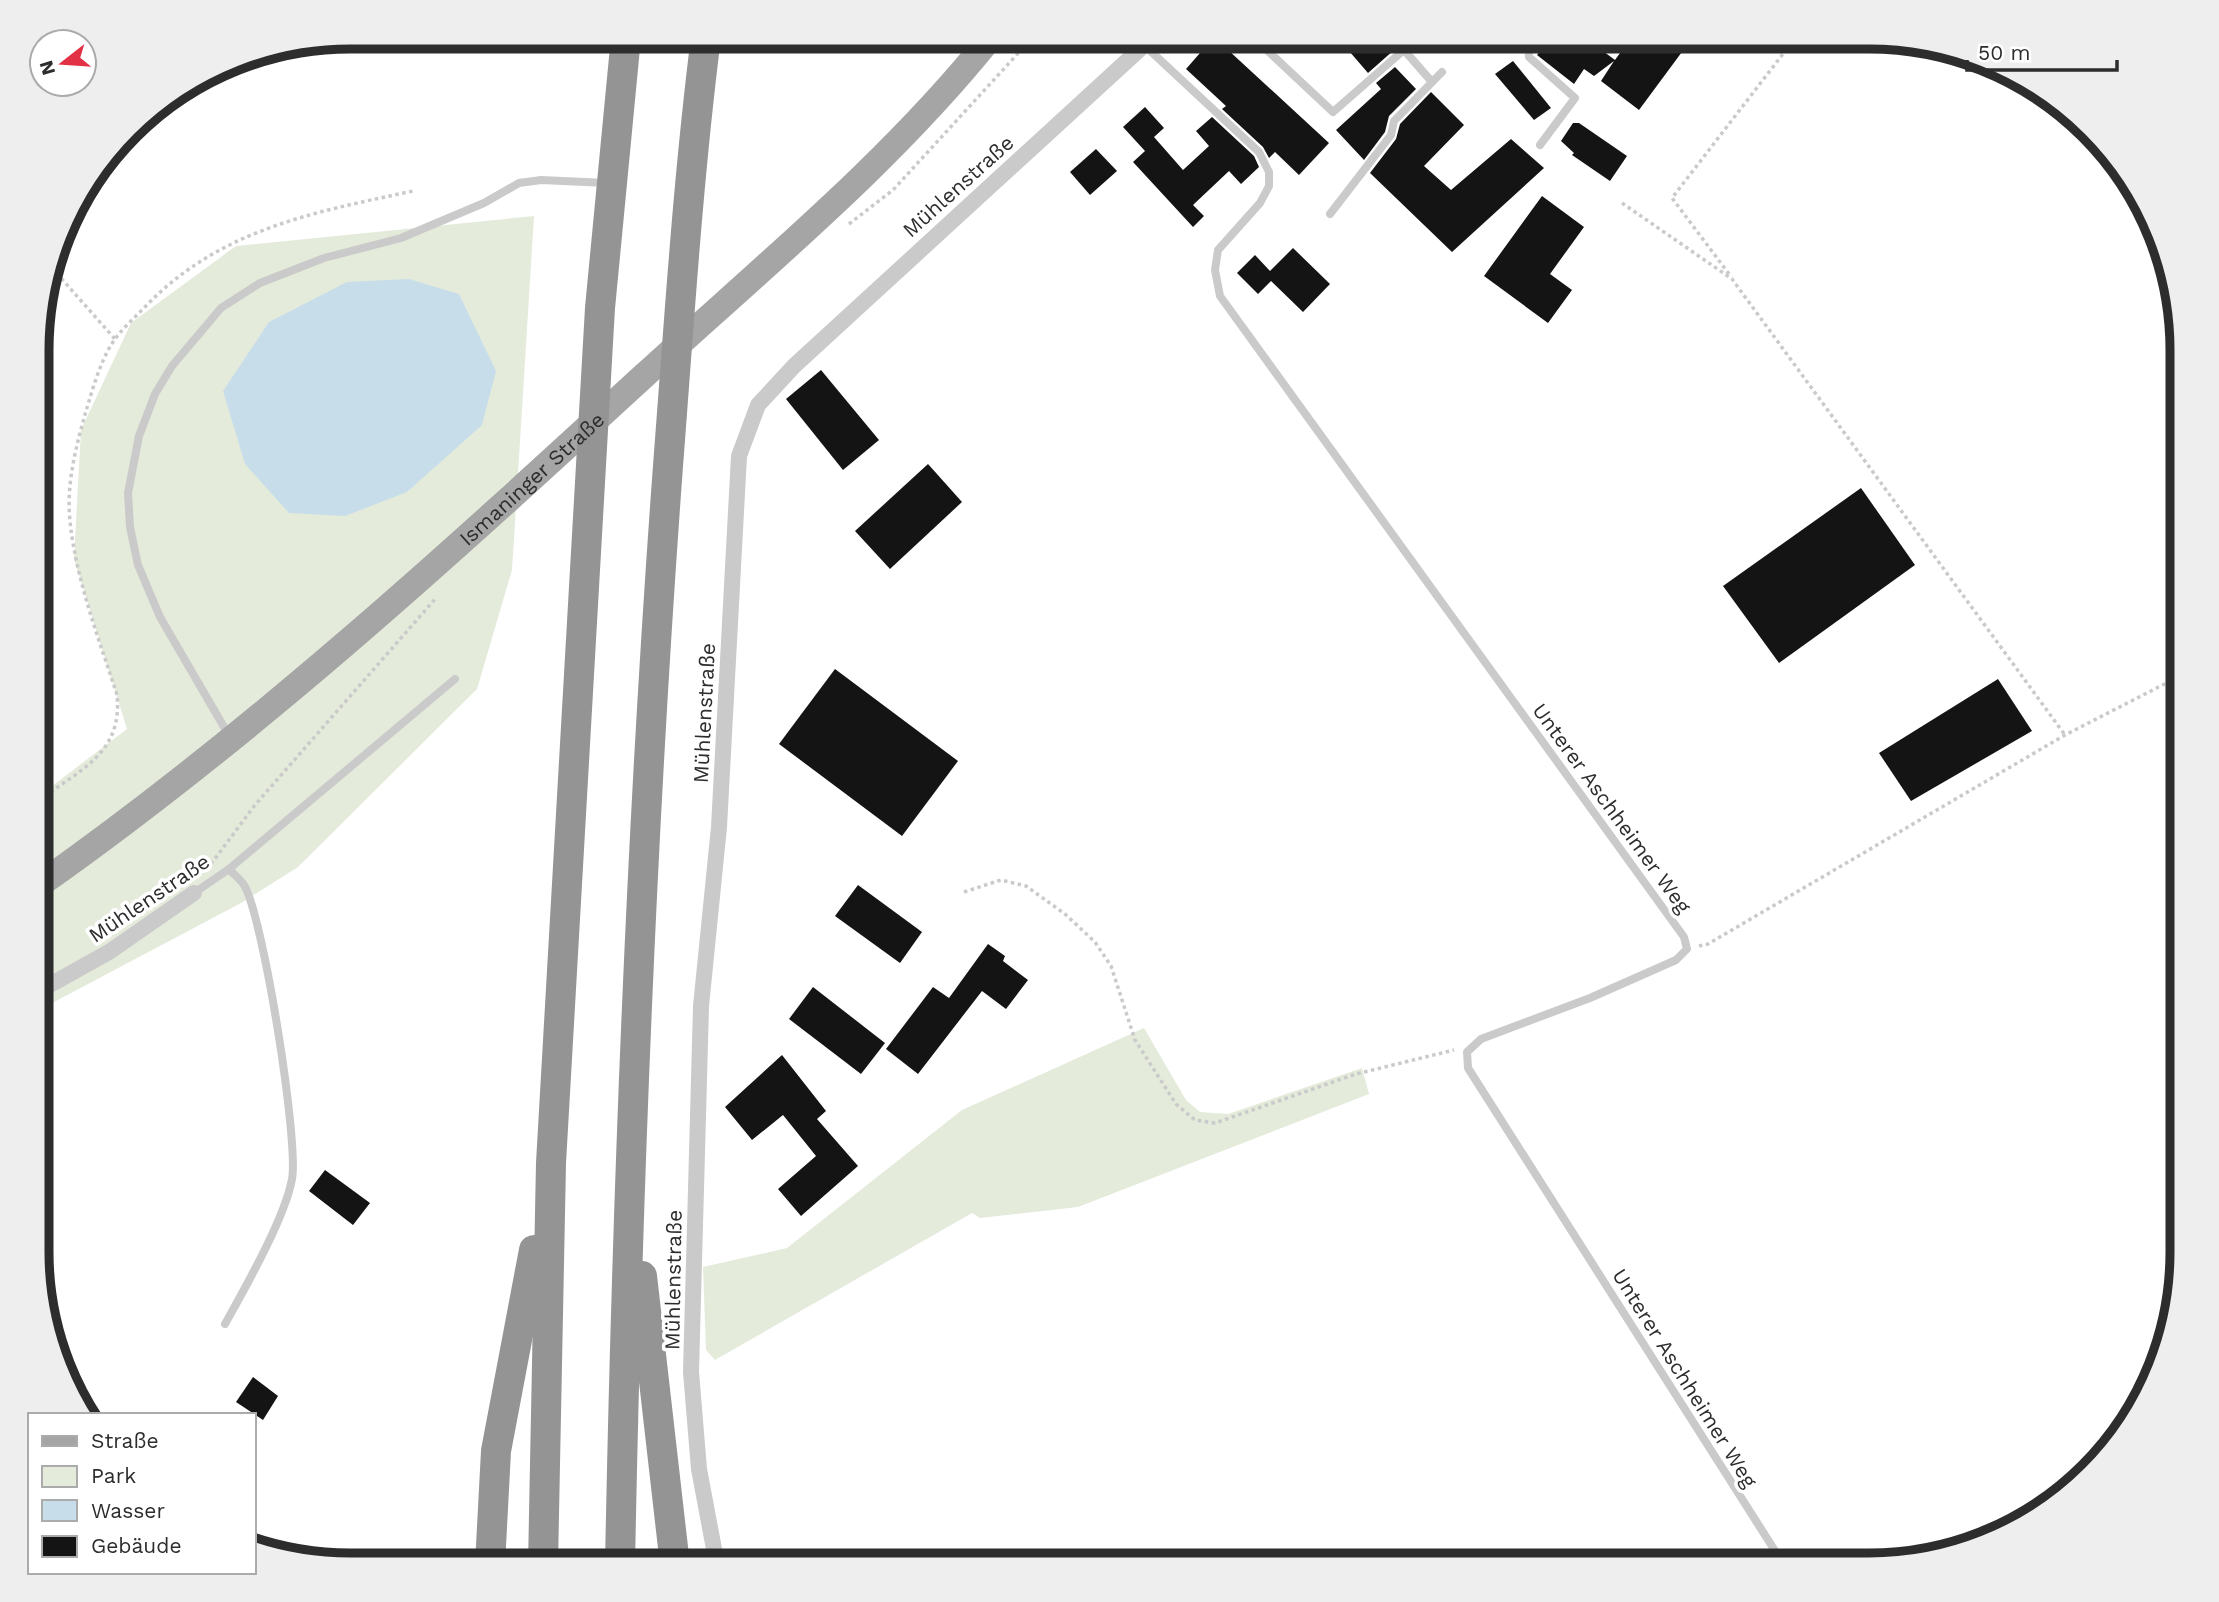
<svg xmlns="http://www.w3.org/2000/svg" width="2219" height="1602" font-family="'Work Sans',sans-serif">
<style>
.green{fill:#e4ebdb}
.water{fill:#c7deea}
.building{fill:#141414}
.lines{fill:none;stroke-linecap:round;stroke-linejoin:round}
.path{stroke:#cacaca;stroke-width:3.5;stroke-dasharray:3.5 3.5;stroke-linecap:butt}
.lane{stroke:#cacaca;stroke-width:8}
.street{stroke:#cacaca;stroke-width:16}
.primary{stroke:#a5a5a5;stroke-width:26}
.highway{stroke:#949494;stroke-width:30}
.labels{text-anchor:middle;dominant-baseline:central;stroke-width:7;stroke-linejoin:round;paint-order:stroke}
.street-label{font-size:21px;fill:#2d2d2d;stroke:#fff}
.rim{fill:none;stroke:#2d2d2d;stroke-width:9}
</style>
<rect width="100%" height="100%" fill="#fff"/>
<g class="green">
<polygon points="534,216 512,570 477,689 298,867 241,903 39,1010 39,796 127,729 74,559 81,430 131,323 236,246"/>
<polygon points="1144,1028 1186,1100 1200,1112 1228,1114 1362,1068 1369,1094 1078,1207 980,1218 972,1213 715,1360 706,1350 703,1267 787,1248 962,1110"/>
</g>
<polygon class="water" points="409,279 459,294 496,371 482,425 407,492 345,516 289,513 245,464 223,391 269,322 347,282"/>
<g class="building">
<polygon points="1214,37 1329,143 1299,175 1275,152 1269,158 1263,147 1222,109 1226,106 1186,69"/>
<polygon points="1337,37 1384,37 1394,50 1368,73"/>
<polygon points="1551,37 1584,37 1615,60 1625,46 1615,37 1693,37 1639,110 1601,81 1614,61 1594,76 1584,69 1574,84 1537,55"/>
<polygon points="1513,61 1551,108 1534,120 1495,74"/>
<polygon points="1395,67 1416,89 1389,116 1385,132 1364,160 1336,130 1381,89 1376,83"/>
<polygon points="1431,92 1464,125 1424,166 1451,190 1511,139 1544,168 1452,252 1370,173 1396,139 1400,124"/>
<polygon points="1145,107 1164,128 1154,137 1183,170 1209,146 1196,131 1212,117 1254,156 1259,167 1241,184 1229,171 1193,205 1204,216 1193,227 1133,162 1145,151 1123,127"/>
<polygon points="1573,123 1579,123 1627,156 1610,181 1572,155 1574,153 1561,141"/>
<polygon points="1096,149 1117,171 1090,195 1070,172"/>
<polygon points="1542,196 1584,227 1550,274 1572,290 1548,323 1484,276"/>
<polygon points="1293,248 1330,284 1303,312 1271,281 1258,294 1237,273 1255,255 1270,271"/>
<polygon points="821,370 879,440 843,470 786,399"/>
<polygon points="928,464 962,502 890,569 855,531"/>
<polygon points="1861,488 1915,565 1779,663 1723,586"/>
<polygon points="835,669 958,761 902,836 779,744"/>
<polygon points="1998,679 2032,731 1911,801 1879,753"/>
<polygon points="858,885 922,932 900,963 835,916"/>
<polygon points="988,944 1005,956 1003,961 1028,980 1006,1009 982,991 918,1074 886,1049 933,987 949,998"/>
<polygon points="813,987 885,1043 861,1074 789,1019"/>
<polygon points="782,1055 826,1111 817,1119 858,1166 801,1216 778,1189 816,1156 783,1115 752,1140 725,1107"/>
<polygon points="325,1170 370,1203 353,1225 309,1191"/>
<polygon points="253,1377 278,1396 263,1420 236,1402"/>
</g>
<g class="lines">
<g class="path">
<polyline points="1622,203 1732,279 2065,735"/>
<polyline points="849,224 893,190 1033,37"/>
<polyline points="52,268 115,339"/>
<polyline points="1729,274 1672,198 1796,37"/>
<path d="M39,800C80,770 123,753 117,695C99,639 76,580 70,521C66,485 76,446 86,411C93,388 100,362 113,342C121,330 132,320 142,310C217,230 310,213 413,191"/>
<polyline points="211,864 255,805 436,598"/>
<polyline points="964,892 1001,880 1026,886 1065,914 1095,942 1111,966 1135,1040 1176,1104 1195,1120 1215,1123 1356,1074 1454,1050"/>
<polyline points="1699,946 1708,944 2065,735 2182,675"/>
</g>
<g class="lane">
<polyline points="1253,37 1333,112 1413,42"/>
<polyline points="1527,37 1529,57 1575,98 1540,145"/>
<polyline points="1144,45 1259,152 1269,172 1269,186 1260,203 1218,250 1215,270 1220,296 1684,937 1687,949 1676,960 1590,998 1481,1039 1467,1052 1468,1068 1784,1565"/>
<polyline points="1404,50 1432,82"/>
<polyline points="1330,214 1391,135 1394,121 1442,72"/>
<polyline points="228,734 160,617 138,565 130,527 128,493 139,436 155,394 172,366 221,308 260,283 324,258 401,238 484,203 519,183 541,180 607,183"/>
<polyline points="229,869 455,679"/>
<path d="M194,893L229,869C233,874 240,879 244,885C263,916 299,1141 292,1179C285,1218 245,1288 225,1324"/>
</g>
<g class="street">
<polyline points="39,991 109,952 194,893"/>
<polyline points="717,1565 699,1469 691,1372 701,1006 719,827 739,456 758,405 794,366 1153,37"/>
</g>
<path class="primary" id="s1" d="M39,885C256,732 452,552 647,373C765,265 891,162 991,37"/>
<g class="highway">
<polyline points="642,1276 675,1565"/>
<polyline points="490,1565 496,1451 534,1250"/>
<polyline points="543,1565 551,1163 600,308 626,37"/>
<path d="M620,1565C627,1198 641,832 668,466C679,323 688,179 706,37"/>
</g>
</g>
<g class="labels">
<g class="street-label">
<text transform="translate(958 186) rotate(-42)">Mühlenstraße</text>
<text stroke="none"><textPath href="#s1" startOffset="639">Ismaninger Straße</textPath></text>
<text transform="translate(704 713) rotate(-87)">Mühlenstraße</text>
<text transform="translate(1612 808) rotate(54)">Unterer Aschheimer Weg</text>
<text transform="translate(149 898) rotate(-34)">Mühlenstraße</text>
<text transform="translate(673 1280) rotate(-89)">Mühlenstraße</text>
<text transform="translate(1685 1378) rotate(58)">Unterer Aschheimer Weg</text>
</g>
</g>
<path d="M0 0H2219V1602H0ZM350 49H1869A301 301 0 0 1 2170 350V1252A301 301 0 0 1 1869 1553H350A301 301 0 0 1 49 1252V350A301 301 0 0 1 350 49Z" fill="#eee" fill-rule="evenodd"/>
<path class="rim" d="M350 49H1869A301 301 0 0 1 2170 350V1252A301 301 0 0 1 1869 1553H350A301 301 0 0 1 49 1252V350A301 301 0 0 1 350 49Z"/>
<rect x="28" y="1413" width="228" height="161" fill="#ffffff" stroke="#ababab" stroke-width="2"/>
<rect x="42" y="1436" width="35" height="10" fill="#a5a5a5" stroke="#ababab" stroke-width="2"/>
<text x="91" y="1448" font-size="21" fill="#2d2d2d">Straße</text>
<rect x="42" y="1466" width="35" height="21" fill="#e4ebdb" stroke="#ababab" stroke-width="2"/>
<text x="91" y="1483" font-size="21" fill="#2d2d2d">Park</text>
<rect x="42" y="1500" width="35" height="21" fill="#c7deea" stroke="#ababab" stroke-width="2"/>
<text x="91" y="1518" font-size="21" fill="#2d2d2d">Wasser</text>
<rect x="42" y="1536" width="35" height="21" fill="#141414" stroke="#ababab" stroke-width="2"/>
<text x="91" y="1553" font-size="21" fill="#2d2d2d">Gebäude</text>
<g transform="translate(63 63) rotate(253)"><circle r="33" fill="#ffffff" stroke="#ababab" stroke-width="2"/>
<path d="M0-5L12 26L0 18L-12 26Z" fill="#e23144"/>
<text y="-10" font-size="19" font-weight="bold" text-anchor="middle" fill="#2d2d2d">N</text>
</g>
<path d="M1967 60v10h150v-10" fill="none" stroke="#2d2d2d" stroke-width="3.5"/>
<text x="1978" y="60" font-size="21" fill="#2d2d2d" stroke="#ffffff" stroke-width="5" paint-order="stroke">50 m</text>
</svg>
